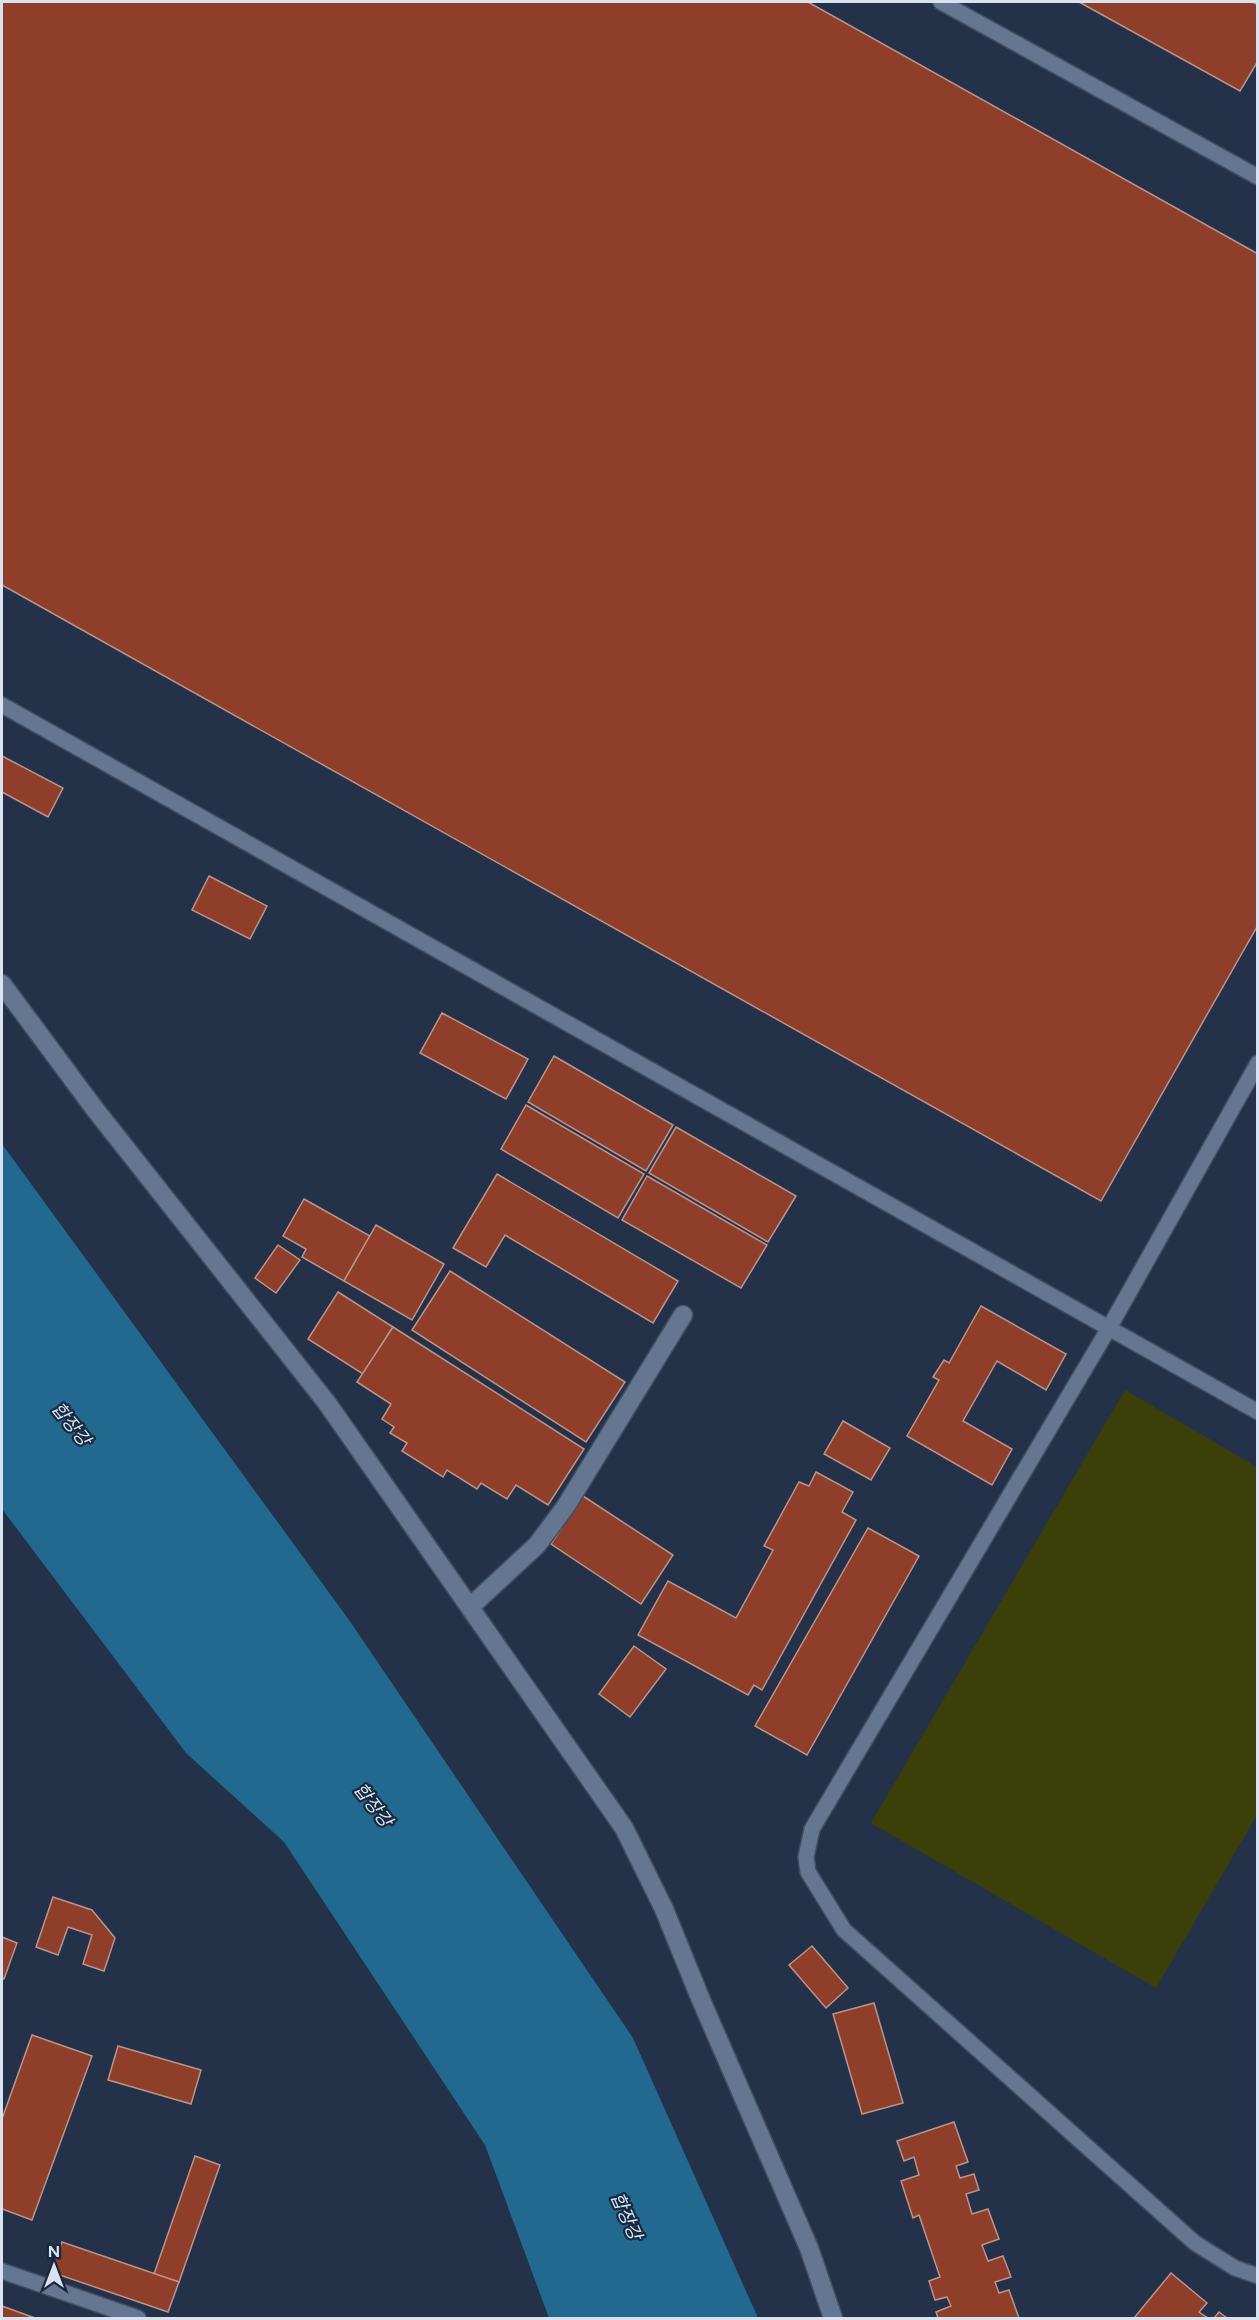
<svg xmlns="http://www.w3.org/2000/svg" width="1259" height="2320" font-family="Figtree,'Noto Sans KR',sans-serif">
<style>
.green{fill:#3b4008}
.water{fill:#21698f}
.building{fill:#8e3e29;stroke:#b9958b;stroke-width:1.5}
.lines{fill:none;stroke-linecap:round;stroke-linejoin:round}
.lane-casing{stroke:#404e61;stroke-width:18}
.street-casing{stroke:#404e61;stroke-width:21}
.lane{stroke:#647690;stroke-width:15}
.street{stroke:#647690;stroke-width:18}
.labels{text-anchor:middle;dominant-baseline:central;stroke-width:4.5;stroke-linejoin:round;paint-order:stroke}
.water-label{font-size:18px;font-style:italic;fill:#d2e7f4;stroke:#19283e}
</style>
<rect width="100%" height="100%" fill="#233249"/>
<polygon class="green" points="1125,1390 1257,1467 1257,1815 1156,1988 871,1823"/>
<polygon class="water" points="2,1144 349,1620 633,2038 758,2318 549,2318 485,2145 284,1842 186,1753 2,1509"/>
<g class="building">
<polygon points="2,2 808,2 1258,254 1258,925 1101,1201 2,585"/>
<polygon points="1079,2 1252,2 1258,5 1258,61 1240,91"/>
<polygon points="2,756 63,788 48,817 2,792"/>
<polygon points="209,876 267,906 250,939 192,910"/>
<polygon points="442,1013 528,1059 506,1099 420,1053"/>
<polygon points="554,1056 673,1125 646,1171 528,1102"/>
<polygon points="526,1105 644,1174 618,1218 501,1149"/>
<polygon points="676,1127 796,1196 768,1242 649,1173"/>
<polygon points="497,1174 678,1281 653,1323 505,1235 486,1267 453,1248"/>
<polygon points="647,1176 767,1245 741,1288 622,1220"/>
<polygon points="304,1199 370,1236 344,1281 302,1257 306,1249 283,1236"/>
<polygon points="376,1225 444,1264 412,1320 344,1281"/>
<polygon points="278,1245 300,1260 276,1293 255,1278"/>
<polygon points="450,1271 625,1382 586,1442 412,1330"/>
<polygon points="338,1292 393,1327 363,1374 308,1339"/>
<polygon points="981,1306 1066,1354 1046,1390 997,1361 963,1421 1012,1449 992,1485 907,1436 939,1380 933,1377 944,1360 949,1363"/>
<polygon points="393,1327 584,1449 548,1505 516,1485 507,1499 481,1483 477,1489 447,1470 443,1477 402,1451 407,1443 390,1433 394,1427 382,1419 391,1404 357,1382"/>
<polygon points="843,1421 890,1448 871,1480 824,1454"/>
<polygon points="816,1472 853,1492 842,1512 856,1520 762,1690 754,1685 748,1695 638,1635 668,1581 736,1618 773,1550 764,1546 799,1482 809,1486"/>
<polygon points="583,1496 673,1555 641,1604 551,1544"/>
<polygon points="868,1528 919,1556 807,1755 755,1726"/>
<polygon points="634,1646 666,1669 630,1717 599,1694"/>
<polygon points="53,1897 92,1910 115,1938 104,1971 83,1964 92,1935 68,1927 58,1955 36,1947"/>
<polygon points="2,1937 17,1943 4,1979 2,1978"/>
<polygon points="812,1946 848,1988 826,2008 789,1965"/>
<polygon points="874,2003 903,2103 862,2114 833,2014"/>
<polygon points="32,2035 92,2056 32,2220 2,2209 2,2119"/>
<polygon points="118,2046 201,2070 191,2104 108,2080"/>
<polygon points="954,2122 968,2162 956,2166 960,2178 974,2174 979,2190 966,2194 972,2214 988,2209 999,2239 982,2245 988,2261 1003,2256 1011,2277 995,2282 999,2293 1009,2290 1019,2318 938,2318 936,2312 951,2306 947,2297 935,2300 929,2281 940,2277 919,2215 913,2218 901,2181 919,2175 914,2157 904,2161 897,2141"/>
<polygon points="195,2156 220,2165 179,2282 154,2274"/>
<polygon points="62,2242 179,2282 168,2312 51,2272"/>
<polygon points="1171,2273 1207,2303 1199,2312 1208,2318 1134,2318"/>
<polygon points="2,2306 35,2318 2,2318"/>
<polygon points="1219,2312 1227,2318 1214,2318"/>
</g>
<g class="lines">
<defs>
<g id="lane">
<polyline points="941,2 1258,177"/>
<polyline points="2,705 1258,1412"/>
<polyline points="1258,1063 1109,1328 812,1829 806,1857 808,1872 844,1930 1195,2243 1235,2268 1258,2276"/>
<polyline points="2,2271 138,2318"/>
</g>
<g id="street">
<polyline points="2,984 94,1108 327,1403 624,1828 664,1909 701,2000 809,2248 833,2318"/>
<polyline points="470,1607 537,1545 566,1506 683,1315"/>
</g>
</defs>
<use href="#lane" class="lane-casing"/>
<use href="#street" class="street-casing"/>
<use href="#lane" class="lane"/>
<use href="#street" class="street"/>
</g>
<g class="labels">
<g class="water-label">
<text transform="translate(71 1424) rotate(51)">합장강</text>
<text transform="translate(373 1805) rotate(52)">합장강</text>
<text transform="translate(626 2216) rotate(66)">합장강</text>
</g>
</g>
<rect width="1259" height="2320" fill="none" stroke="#d8e2f1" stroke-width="6"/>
<g transform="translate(54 2266)" stroke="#19283e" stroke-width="4.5" paint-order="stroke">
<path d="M0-4.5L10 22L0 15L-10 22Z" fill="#d8e2f1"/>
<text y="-9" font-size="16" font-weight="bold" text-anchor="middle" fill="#d8e2f1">N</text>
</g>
</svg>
